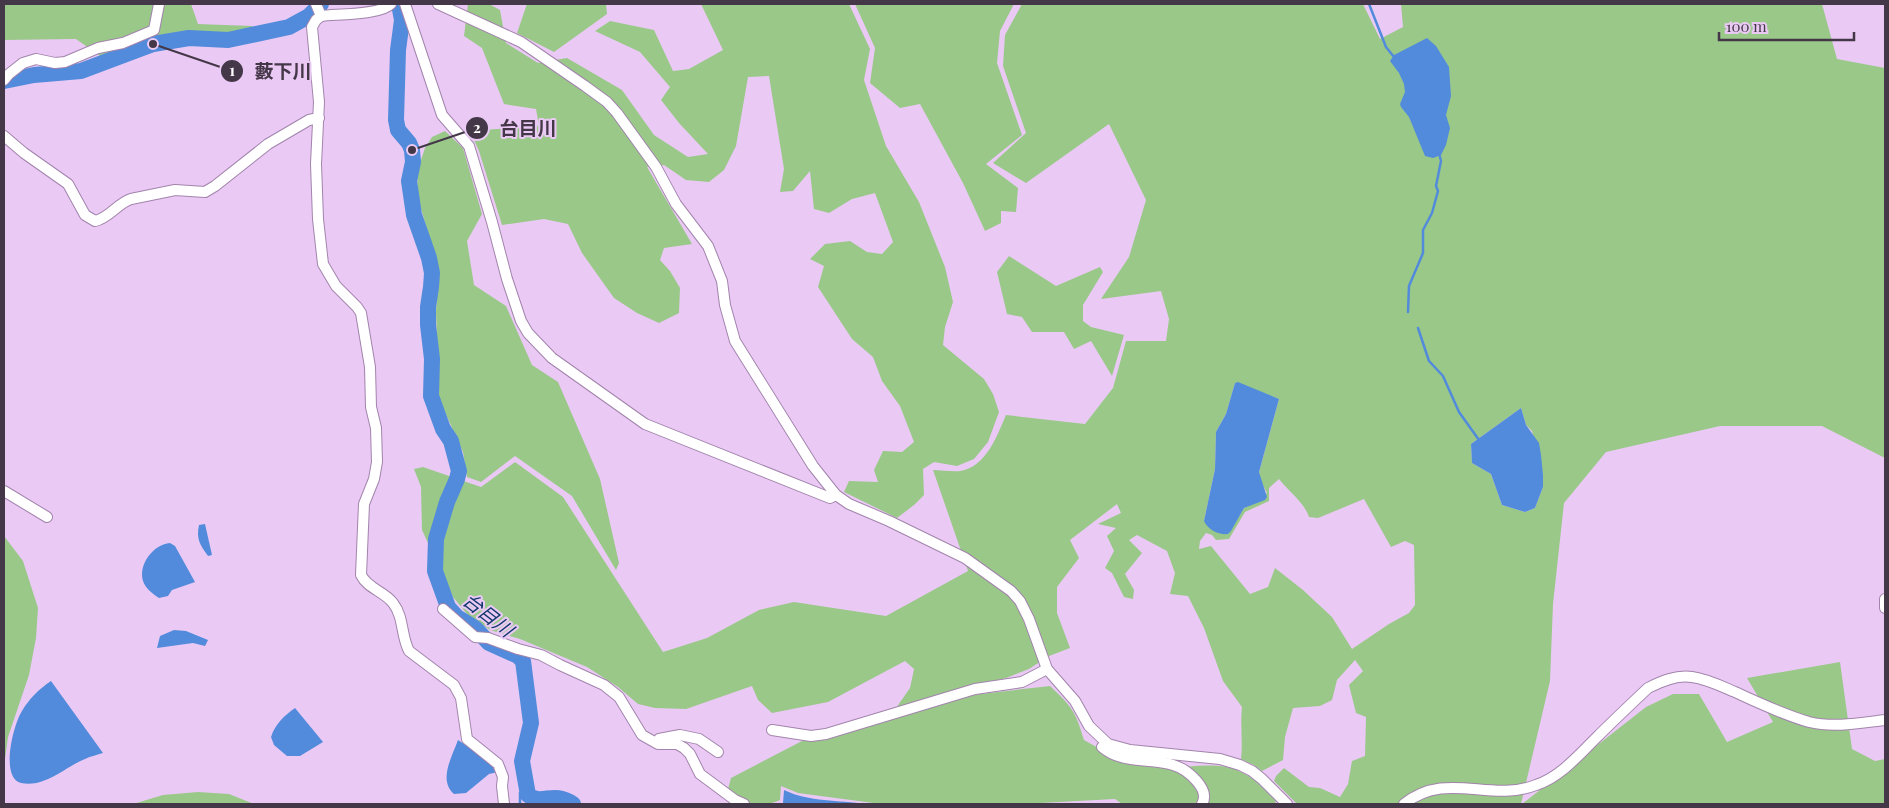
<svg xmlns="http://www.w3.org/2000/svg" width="1889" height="808" font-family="'Playfair Display','Noto Sans JP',serif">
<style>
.green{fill:#9ac889;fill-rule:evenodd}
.water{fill:#528bdb}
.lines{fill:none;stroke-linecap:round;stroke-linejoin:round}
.stream{stroke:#528bdb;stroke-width:2.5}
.river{stroke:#528bdb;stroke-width:16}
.minor-casing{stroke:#a284ac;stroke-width:12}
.minor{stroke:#fff;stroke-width:10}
.labels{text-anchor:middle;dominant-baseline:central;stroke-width:4;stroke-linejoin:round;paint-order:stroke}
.water-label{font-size:19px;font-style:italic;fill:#12376b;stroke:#eacaf5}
.leader{fill:none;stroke:#443748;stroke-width:2}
.callout-dot{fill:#443748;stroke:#eacaf5;stroke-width:2}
.mark-label{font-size:15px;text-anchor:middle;font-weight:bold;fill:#fff}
.callout-label{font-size:19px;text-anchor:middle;font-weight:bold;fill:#443748;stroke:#eacaf5;stroke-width:4;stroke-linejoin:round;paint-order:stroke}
</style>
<rect width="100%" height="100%" fill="#eacaf5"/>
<g class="green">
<polygon points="4,4 191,4 198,24 252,26 255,30 229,35 173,36 103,58 76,39 4,40"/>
<polygon points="468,4 489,4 500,10 506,43 538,63 567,58 622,90 654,135 688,157 708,154 679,123 661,100 670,87 640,52 595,31 610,21 654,30 673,71 689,69 723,50 701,4 849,4 870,49 864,80 886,146 919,202 945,267 953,302 945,327 943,345 984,379 993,394 999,412 988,442 974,459 957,466 934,462 923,469 924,495 914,505 897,518 844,492 849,481 878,482 874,470 883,451 902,452 914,442 900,406 882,381 873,357 852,339 818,287 824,266 810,259 825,244 850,241 867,252 882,254 893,242 875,193 852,199 829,213 814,209 810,171 793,191 780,192 784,169 769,76 748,77 736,146 724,170 709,182 686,180 664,165 647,167 692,244 664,248 660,260 670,271 680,288 679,313 659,323 637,313 614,298 582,253 568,224 544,219 502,225 479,151 470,131 539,126 536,109 504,104 482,48 464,36"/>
<polygon points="527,4 606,4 607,14 554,52 517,33"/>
<polygon points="855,4 1014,4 1000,31 997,63 1022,135 986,164 1018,188 1016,212 1001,211 1001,223 985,231 963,183 920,104 900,108 870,83 875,48"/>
<path d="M1022,4H1363L1380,39L1403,27L1401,4H1612L1613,5L1615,4H1822L1837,59L1885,68V458L1822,426H1720L1606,452L1564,503L1553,604L1550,681L1521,804H1297L1274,781L1276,776L1284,768L1309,787L1320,788L1340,797L1348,784L1352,761L1365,756L1366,717L1356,713L1349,685L1363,671L1355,660L1337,680L1332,700L1320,706L1293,708L1285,737L1283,760L1262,771L1254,765L1241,759C1243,741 1240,724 1242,707L1223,681L1204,628L1188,596L1170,594L1175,573L1167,551L1137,535L1129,540L1142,553L1125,574L1134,590L1133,599L1124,597L1112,573L1105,568L1114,551L1107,536L1116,528L1098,524L1121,513L1117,504L1070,540L1079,558L1057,587V613L1070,648L1049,656L1029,669L1006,678L977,685L971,695L1050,686C1072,707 1075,710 1084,740C1103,751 1129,765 1152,767C1181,771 1216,758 1243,773C1256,779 1265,791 1275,800L1276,804H1122L1115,799L1022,804H881L798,793L781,786L780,800C768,806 749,805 737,798C734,796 731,791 728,789L731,778L802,741L820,740L887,721L910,688L914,669L905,661L828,702L772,713L758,700L752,686L686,709L655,708L638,704L618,687L587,667L520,639L490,630L467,614L453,597L422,530L421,487L414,469L423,467L481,487L515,462L563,497L663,652L707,638L759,610L794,602L886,616L968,571L933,470C941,470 952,472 960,471C986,467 997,436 1006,415L1085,424L1113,388L1126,341H1166L1169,319L1161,291L1101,299L1129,257L1146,200L1109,124L1026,183L993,163L1026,133L1003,66L1005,35ZM1235,383L1279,399L1259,472L1260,480L1267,493L1254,503L1244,508L1228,534L1204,521L1215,469L1216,432L1226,414ZM1521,408L1526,425L1532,431L1543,475V487L1535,508L1525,512L1502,505L1491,474L1472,463L1471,444ZM1279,479C1289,492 1304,502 1309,517L1318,518L1364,499L1391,547L1405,541L1414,545L1415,605L1409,613L1389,624L1352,649L1332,617L1303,590L1275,568L1268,587L1250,594L1211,546L1199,549L1200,541L1206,533L1212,535L1216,540L1229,539L1245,512L1269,501V488Z"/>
<polygon points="445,131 463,148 482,214 467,241 474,285 506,306 532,365 558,382 600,479 619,563 616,570 572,496 515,456 481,482 467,477 463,452 439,399 436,312 438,268 418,198 417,172 425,148 432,137"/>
<polygon points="1009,256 1056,286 1100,267 1103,272 1083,305 1083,321 1091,327 1124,335 1112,376 1091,341 1074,349 1064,332 1032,332 1022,317 1007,314 997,272"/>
<polygon points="4,536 23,561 38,608 36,638 29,675 8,737 4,767"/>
<polygon points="1840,662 1852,749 1875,761 1885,759 1885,804 1522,804 1646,707 1673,694 1699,694 1727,742 1773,722 1747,678"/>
<polygon points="198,792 229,794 254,804 133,804 163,795"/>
</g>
<g class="water">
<polygon points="1427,38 1436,46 1449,67 1451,96 1446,115 1450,128 1446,145 1441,155 1433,158 1425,156 1409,117 1401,107 1400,104 1405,92 1404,84 1399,73 1390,61 1394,55"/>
<path d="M1238,382L1279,399L1259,472L1267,497L1265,500L1244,508L1231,531L1228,534C1219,535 1208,530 1204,521L1215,469L1216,432L1226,414L1235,383Z"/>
<polygon points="1521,408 1526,425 1539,443 1541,455 1543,475 1543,487 1535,508 1525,512 1502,505 1491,474 1472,463 1471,444"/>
<path d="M205,524L212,555L208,556C200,545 196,539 199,525Z"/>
<path d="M170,543L175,546L195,582L172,590L168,596L159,598C153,594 145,588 143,581C138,564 154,544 170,543Z"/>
<polygon points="174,630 186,631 208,640 205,646 193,643 157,648 160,636"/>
<path d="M51,681L103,753C97,755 91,756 85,759C65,767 45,788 21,783C0,778 13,725 22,711C29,699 39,689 51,681Z"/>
<path d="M295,708L323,742L300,756H287L274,745L271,737C275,724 285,715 295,708Z"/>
<path d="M458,740L492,763L498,772L489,774L466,793L454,794C438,780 452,757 458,740Z"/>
<path d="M784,790C809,802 839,800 866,804H778L783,803Z"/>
</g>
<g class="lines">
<g class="stream">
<polyline points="1369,4 1386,47 1394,57"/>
<polyline points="1408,312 1409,286 1423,253 1423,230 1432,213 1438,191 1436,186 1441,161 1439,153"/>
<polyline points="1418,328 1429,361 1443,376 1459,412 1479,440"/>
<polyline points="520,804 520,793 526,784"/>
</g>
<g class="river">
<path d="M399,4L402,20L398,50L396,120L398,130L409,143L412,150L413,162L409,181L414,215L429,258L432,273L431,287L428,307V325L432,359L431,396L443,429L451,441L459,471L457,479L447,502L436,539L435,571L448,607L457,617L475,628L489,643L518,656L523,661L531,723L522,761L528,795C542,806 553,790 573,804"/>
<polyline points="4,81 34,75 81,71 153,44 189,38 228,40 289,27 309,16 321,4"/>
</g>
<defs>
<g id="minor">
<polyline points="316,4 321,16"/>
<path d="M391,4C381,15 337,14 321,16L316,20L312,27L319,102L316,164L318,219L323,264L336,286L357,307L361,313L370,367L371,407L376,428L377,462L374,479L364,504L361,575C368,589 384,591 393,603C404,617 401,636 409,651L454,685L461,698L467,739L498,764L503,777L502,786L504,804"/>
<polyline points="405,4 442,115 469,146 492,222 507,279 521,321 528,333 552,358 645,424 830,498 836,495"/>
<polyline points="438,4 521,42 585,86 607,102 617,113 656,167 676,204 708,246 722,281 725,305 735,341 813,466 836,495 849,504 889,521 965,558 1011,591 1020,601 1029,619 1047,669 1075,701 1089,726 1108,744 1130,750 1220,759 1240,765 1252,771 1262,779 1287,804"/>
<polyline points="4,80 9,74 23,63 36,59 55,63 65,62 98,48 123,43 154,30 159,4"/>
<path d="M4,136L24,153L68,184L85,215L95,221C109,218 118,203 131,199L175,190L205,192L215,186L268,144L309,120L319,118"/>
<polyline points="4,491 47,517"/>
<polyline points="1885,599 1885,608"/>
<polyline points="443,609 475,637 488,638 518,649 541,655 560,665 604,685 619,697 642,735 658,744 677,744 684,748 690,754 700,774 735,800 744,804"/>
<polyline points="772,730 811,736 826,734 975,689 1022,682 1047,669"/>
<polyline points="659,739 680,735 699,739 718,752"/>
<path d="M1102,747C1121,764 1150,758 1173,765C1187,769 1211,789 1202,804"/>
<path d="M1404,804C1447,770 1489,803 1536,785C1560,777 1579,755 1596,738C1613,721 1631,704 1648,688C1662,681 1676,675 1692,677C1707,679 1721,686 1735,692C1759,703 1784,715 1809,722C1834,728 1860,723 1885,720"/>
</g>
</defs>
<use href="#minor" class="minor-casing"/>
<use href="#minor" class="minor"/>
</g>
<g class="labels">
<g class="water-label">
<text transform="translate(489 614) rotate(38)">台目川</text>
</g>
</g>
<path class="leader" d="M153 44L232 71M412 150L477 128"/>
<g class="callout-dot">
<circle cx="153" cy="44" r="5"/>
<circle cx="412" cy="150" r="5"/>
<circle cx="232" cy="71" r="12"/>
<circle cx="477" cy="128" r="12"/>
</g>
<g class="mark-label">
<text x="232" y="76">1</text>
<text x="477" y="133">2</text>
</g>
<g class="callout-label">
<text x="283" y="78">藪下川</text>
<text x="528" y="135">台目川</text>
</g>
<rect width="1889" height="808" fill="none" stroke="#443748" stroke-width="10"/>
<path d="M1719 32v8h135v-8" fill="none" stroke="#443748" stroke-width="2.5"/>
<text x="1726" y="32" font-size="15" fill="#443748" stroke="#eacaf5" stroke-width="4" paint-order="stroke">100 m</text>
</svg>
